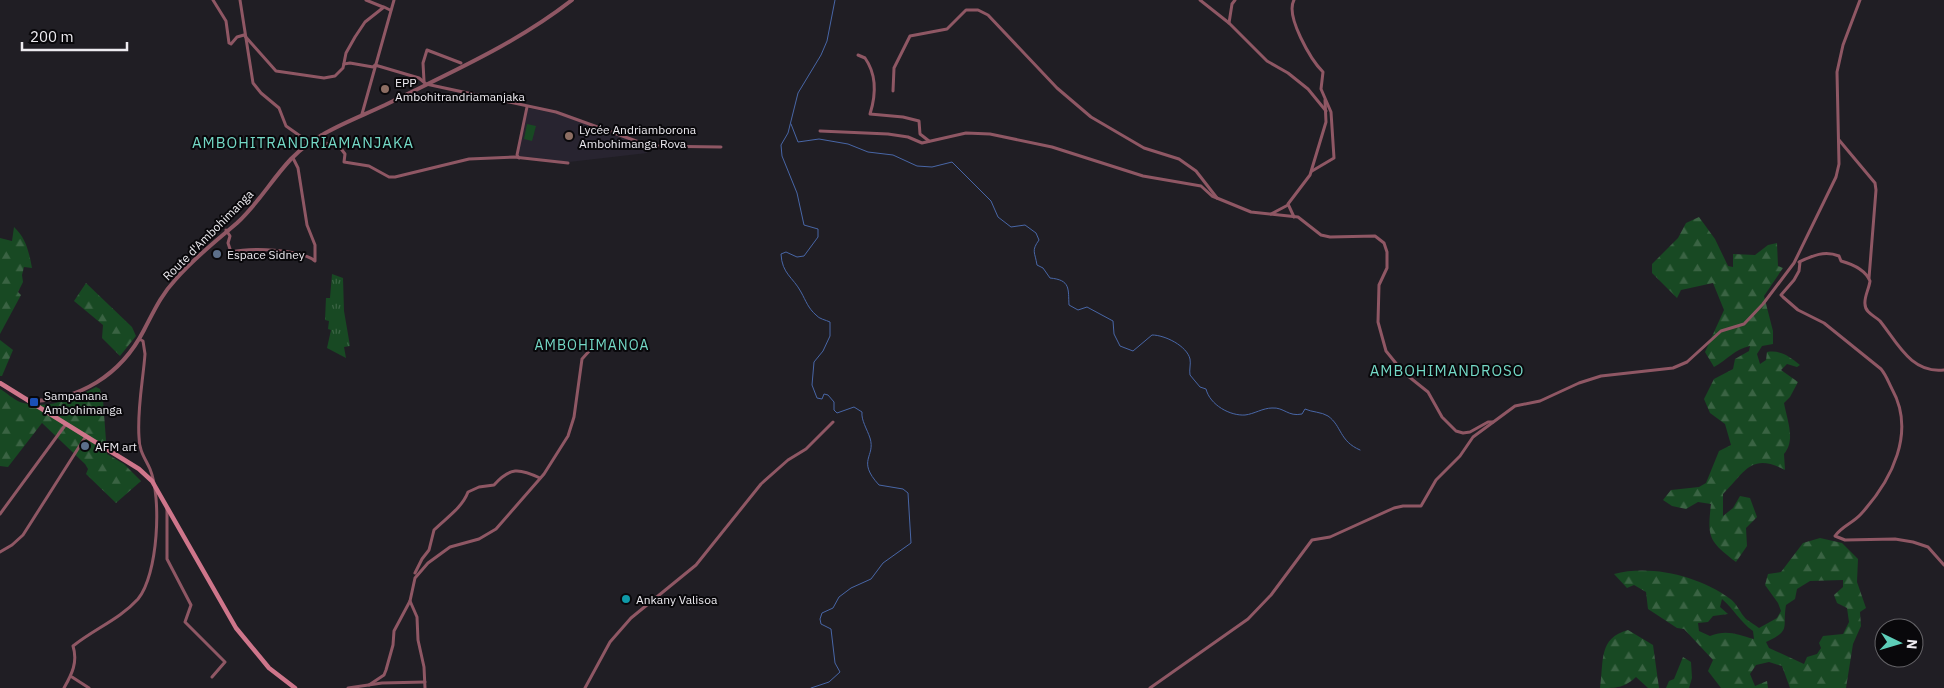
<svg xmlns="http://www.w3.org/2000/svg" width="1944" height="688" font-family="'IBM Plex Sans',sans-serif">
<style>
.built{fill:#282430}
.forest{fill:url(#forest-firs);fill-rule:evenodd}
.park{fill:url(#park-tufts)}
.pitch{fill:#184923}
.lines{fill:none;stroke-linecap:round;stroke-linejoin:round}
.stream{stroke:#4866a6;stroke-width:1}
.minor{stroke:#8f5764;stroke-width:3}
.tertiary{stroke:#8f5764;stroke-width:4}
.secondary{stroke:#cf768b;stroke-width:4.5}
.education-dot{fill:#8d6e63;stroke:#09080b;stroke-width:2}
.service-dot{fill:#5c6f8a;stroke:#09080b;stroke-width:2}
.transit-dot{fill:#1a4fb4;stroke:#09080b;stroke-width:2}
.culture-dot{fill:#0f9aa8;stroke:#09080b;stroke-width:2}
.labels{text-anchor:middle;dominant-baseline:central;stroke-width:4;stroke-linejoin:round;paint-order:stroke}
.poi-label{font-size:12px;fill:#edebf0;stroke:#09080b;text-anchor:start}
.street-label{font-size:12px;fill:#edebf0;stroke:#09080b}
.neighbourhood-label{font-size:14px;letter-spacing:1px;fill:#74d9c6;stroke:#09080b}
.quarter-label{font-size:15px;letter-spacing:1px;fill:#74d9c6;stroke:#09080b}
</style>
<defs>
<pattern id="forest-firs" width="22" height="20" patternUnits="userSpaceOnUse" patternTransform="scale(1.25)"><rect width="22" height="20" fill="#184923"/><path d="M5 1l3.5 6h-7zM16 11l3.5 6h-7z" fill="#3a6343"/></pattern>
<pattern id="park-tufts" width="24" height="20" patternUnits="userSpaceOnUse" patternTransform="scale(1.25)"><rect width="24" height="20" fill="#184923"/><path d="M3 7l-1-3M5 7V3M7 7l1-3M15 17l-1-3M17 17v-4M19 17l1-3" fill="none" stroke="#3a6343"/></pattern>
</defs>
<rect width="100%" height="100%" fill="#201e24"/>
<polygon class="built" points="528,108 555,113 649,147 647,153 569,162 519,156 519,147"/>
<g class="forest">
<path d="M1699,217L1715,239L1728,266L1733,267V254L1755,255L1768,245L1777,243L1778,266L1783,268L1764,296L1773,331V344L1762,346L1757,354L1760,364L1766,360L1767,352C1781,350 1789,356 1800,365L1797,367L1787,364L1781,370L1798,382L1790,397L1784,403C1787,420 1796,440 1784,454L1785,470C1751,452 1745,472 1723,494V516L1733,508L1740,496L1750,498L1757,517L1746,528L1747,546L1736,562C1709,541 1707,538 1711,504L1698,502L1686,509L1672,506L1663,500L1671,490L1699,487L1706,483L1719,451L1731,445L1725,424L1710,413L1704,399L1714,379L1733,369L1735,359L1749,351L1750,346C1735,349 1727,360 1714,367L1705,352L1724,310L1713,283L1681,290L1677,298L1652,273V264L1678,238L1686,223Z"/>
<path d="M14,227C26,238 29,252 32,268L24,267L22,275L23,282L18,292L21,295L0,334V238L12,241Z"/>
<polygon points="86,283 132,327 136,336 120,356 102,338 103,325 74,301"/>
<polygon points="0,340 13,350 2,376 0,376"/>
<path d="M96,387L100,389L103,400L107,454L124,464L141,481L116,503L86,474L88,469L85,464L42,423L8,467L0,466V389C7,393 13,399 20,402C45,411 75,398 96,387Z"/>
<path d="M1820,538L1842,543L1858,559L1857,582L1866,608L1860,612L1861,626L1853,644L1846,688H1790L1782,666L1769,662L1756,665L1750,674L1755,686L1767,681L1768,688H1721L1708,671L1713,660L1684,629L1677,628L1648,609L1646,592L1634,585L1627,588L1614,574C1650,564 1699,576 1729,598C1737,603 1740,613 1746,619C1750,622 1755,625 1759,628L1777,618L1781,611L1778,603L1765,585L1768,574L1781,572L1803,543ZM1843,580V587L1834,595L1837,603L1847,608L1849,622L1843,634L1823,636L1819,643L1821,648L1817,654L1807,657L1804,664L1769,648L1766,642C1792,630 1782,628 1786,605L1795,599L1797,589L1810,581ZM1722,599C1734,609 1740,622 1753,631L1754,639C1737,635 1728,629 1710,636L1699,631L1698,623L1708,622L1713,616L1728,614L1720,607Z"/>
<path d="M1628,630L1653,645L1659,688H1648L1636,677C1624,688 1617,688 1600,688C1604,661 1598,638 1628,630Z"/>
<polygon points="1683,657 1691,662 1692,678 1689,688 1666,688 1669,681 1674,679"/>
</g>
<polygon class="park" points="332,274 343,278 344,311 350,346 344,347 346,358 327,348 331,330 328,329 329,321 325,320 326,298 330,298"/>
<polygon class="pitch" points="527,124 536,126 532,141 524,139"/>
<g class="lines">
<g class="stream">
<path d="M791,124L798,142L819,139L848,144L868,152L893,155L917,166L932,167L952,162L991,201L998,217L1011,227L1025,225L1036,233L1039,240C1031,251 1035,252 1037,265L1043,268L1050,278C1071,280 1068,289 1069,305L1078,310L1087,307L1113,321L1114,334L1120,346L1133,351L1152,335C1165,335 1187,346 1190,359C1191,364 1189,370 1190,375L1200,387L1206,389C1210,405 1230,416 1245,415C1254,414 1263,408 1272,408C1284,407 1288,417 1302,414L1305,409C1311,412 1322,412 1328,416C1342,426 1339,441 1360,450"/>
<path d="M811,688L829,682L840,672L835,663L831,629L821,624L820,619L822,613L833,608L839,597L851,588L871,579L883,563L911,543L908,493L903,489L879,485C856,460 876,457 870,438C867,429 861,420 862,412L854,407L837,413L834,410V402L828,395L824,394L822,399L817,398L812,385L814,362L823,351L830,336V322C826,320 819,319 816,315C808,308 806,301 801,292C793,277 782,274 781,254L786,252L797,257L804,256L818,237V229L804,225L797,193L782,156L781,145L788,133L798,93L821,55L827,41L835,0"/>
</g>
<g class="minor">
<polyline points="213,0 226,21 229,43 231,44 237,37 244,35 276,71 324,78 335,76 343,68 346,53 355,37 365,22 384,7 390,10"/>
<polyline points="240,0 253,83 261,93 279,108 286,126 310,143"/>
<polyline points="366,0 383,7"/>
<polyline points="1200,0 1229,23 1267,61 1288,73 1308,89 1326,111"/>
<path d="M1294,0C1285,16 1311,60 1323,72L1321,89L1331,112L1334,158L1312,171"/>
<polyline points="1229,23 1232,4 1235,0"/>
<path d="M858,55L865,58C877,75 876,95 870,114L903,117L919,121L920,134L929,141"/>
<polyline points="344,64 350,63 373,67 375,65 419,78 426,84 556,112 650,146 721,147"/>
<polyline points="424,81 423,63 427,50 461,63"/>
<polyline points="893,91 894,68 910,36 947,29 966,10 978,10 988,15 1057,88 1091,117 1144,148 1179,159 1196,171 1217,198"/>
<polyline points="362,114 394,0"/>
<polyline points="820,131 888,134 908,137 922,143 966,133 990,134 1052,147 1143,176 1201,186 1212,196 1251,212 1298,217 1321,235 1330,237 1375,236 1384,243 1387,252 1387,268 1379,285 1378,322 1386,351 1403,372 1428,392 1442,417 1456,431 1463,433 1470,432 1488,422 1493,422"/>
<polyline points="321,135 325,143 339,146 345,154 344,162 369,166 389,177 395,177 469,159 514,157 568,163"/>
<polyline points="1839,140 1875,183 1876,190 1869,278"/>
<polyline points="519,158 517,155 527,107"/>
<polyline points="1271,214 1288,205"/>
<polyline points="1294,217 1288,204 1310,175 1326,122 1325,100"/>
<path d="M226,230L230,236L228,243L231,252C250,248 299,248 315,261V245L307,225L298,168L293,158"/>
<path d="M1799,262C1812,256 1824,250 1839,256L1841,261C1852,264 1865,269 1870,281C1869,289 1864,297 1865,304C1865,313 1875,316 1880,321C1897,342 1911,374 1944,370"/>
<path d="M1800,262L1799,271L1794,280L1781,295L1783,297L1798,310L1824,323L1881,369C1886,375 1888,381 1892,389C1916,432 1892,480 1861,514C1853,523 1842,526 1835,536L1845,540L1895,539L1913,542L1928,547L1944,565"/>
<polyline points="167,507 167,559 191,605 185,622 225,662 212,677"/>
<polyline points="0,514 66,424"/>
<polyline points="0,552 12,545 23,535 86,436"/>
<path d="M415,573L422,559L429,550L434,530C446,518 462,508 468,492L479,487L494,485C510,467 519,468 540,478"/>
<polyline points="72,677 89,688"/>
<polyline points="369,685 384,675 386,670 393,645 394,631 410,601"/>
<path d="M64,688C72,674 78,662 73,646C94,629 120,619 138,599C158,575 162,498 150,469C145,458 139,451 139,437C137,409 143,381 145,354L143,341L139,339"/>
<polyline points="348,688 382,683 425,682"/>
<polyline points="425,688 424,667 418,640 417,617 410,601 415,578 428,563 450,547 479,539 496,529 544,474 568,436 574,417 582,359 591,349"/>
<polyline points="585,688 610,642 631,618 696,565 761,484 788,460 806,449 833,422"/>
<polyline points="1150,688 1248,619 1271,595 1312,540 1330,537 1394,508 1403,506 1421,506 1436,480 1460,456 1473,437 1515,406 1540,401 1579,383 1601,376 1673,368 1687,362 1721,331 1744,324 1763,304 1794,263 1836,177 1839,164 1837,72 1843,45 1860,0"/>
</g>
<path class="tertiary" d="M29,401C79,401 121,375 144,330C154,311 161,295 176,279C194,258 216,241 237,223C258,204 272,179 291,159C317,132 351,121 385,105C449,73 516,44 572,0"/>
<polyline class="secondary" points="0,383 139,469 152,481 236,628 269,668 295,688"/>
</g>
<g class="education-dot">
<circle cx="385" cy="89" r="5"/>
<circle cx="569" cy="136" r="5"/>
</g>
<g class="service-dot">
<circle cx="217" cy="254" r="5"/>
<circle cx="85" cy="446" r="5"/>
</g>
<rect class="transit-dot" x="29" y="397" width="10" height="10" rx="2.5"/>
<circle class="culture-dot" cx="626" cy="599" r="5"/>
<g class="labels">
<g class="poi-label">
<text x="395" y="82">EPP<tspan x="395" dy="14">Ambohitrandriamanjaka</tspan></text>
<text x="579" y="129">Lycée Andriamborona<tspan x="579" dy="14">Ambohimanga Rova</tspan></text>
<text x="227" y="254">Espace Sidney</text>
<text x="44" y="395">Sampanana<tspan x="44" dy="14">Ambohimanga</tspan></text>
<text x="95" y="446">AFM art</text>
<text x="636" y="599">Ankany Valisoa</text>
</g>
<g class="street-label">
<text transform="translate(208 235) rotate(-45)">Route d'Ambohimanga</text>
</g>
<g class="neighbourhood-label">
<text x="592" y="345">AMBOHIMANOA</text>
</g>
<g class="quarter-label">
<text x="303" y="142">AMBOHITRANDRIAMANJAKA</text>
<text x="1447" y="370">AMBOHIMANDROSO</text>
</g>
</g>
<g transform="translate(1899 643) rotate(95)"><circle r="24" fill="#09080b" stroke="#646367"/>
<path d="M0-4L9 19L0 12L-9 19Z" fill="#5dceb9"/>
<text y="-8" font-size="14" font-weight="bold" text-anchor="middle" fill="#edebf0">N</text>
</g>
<path d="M22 42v8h105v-8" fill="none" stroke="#edebf0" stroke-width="2.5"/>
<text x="30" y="42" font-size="15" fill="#edebf0" stroke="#09080b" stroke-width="4" paint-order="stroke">200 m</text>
</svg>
